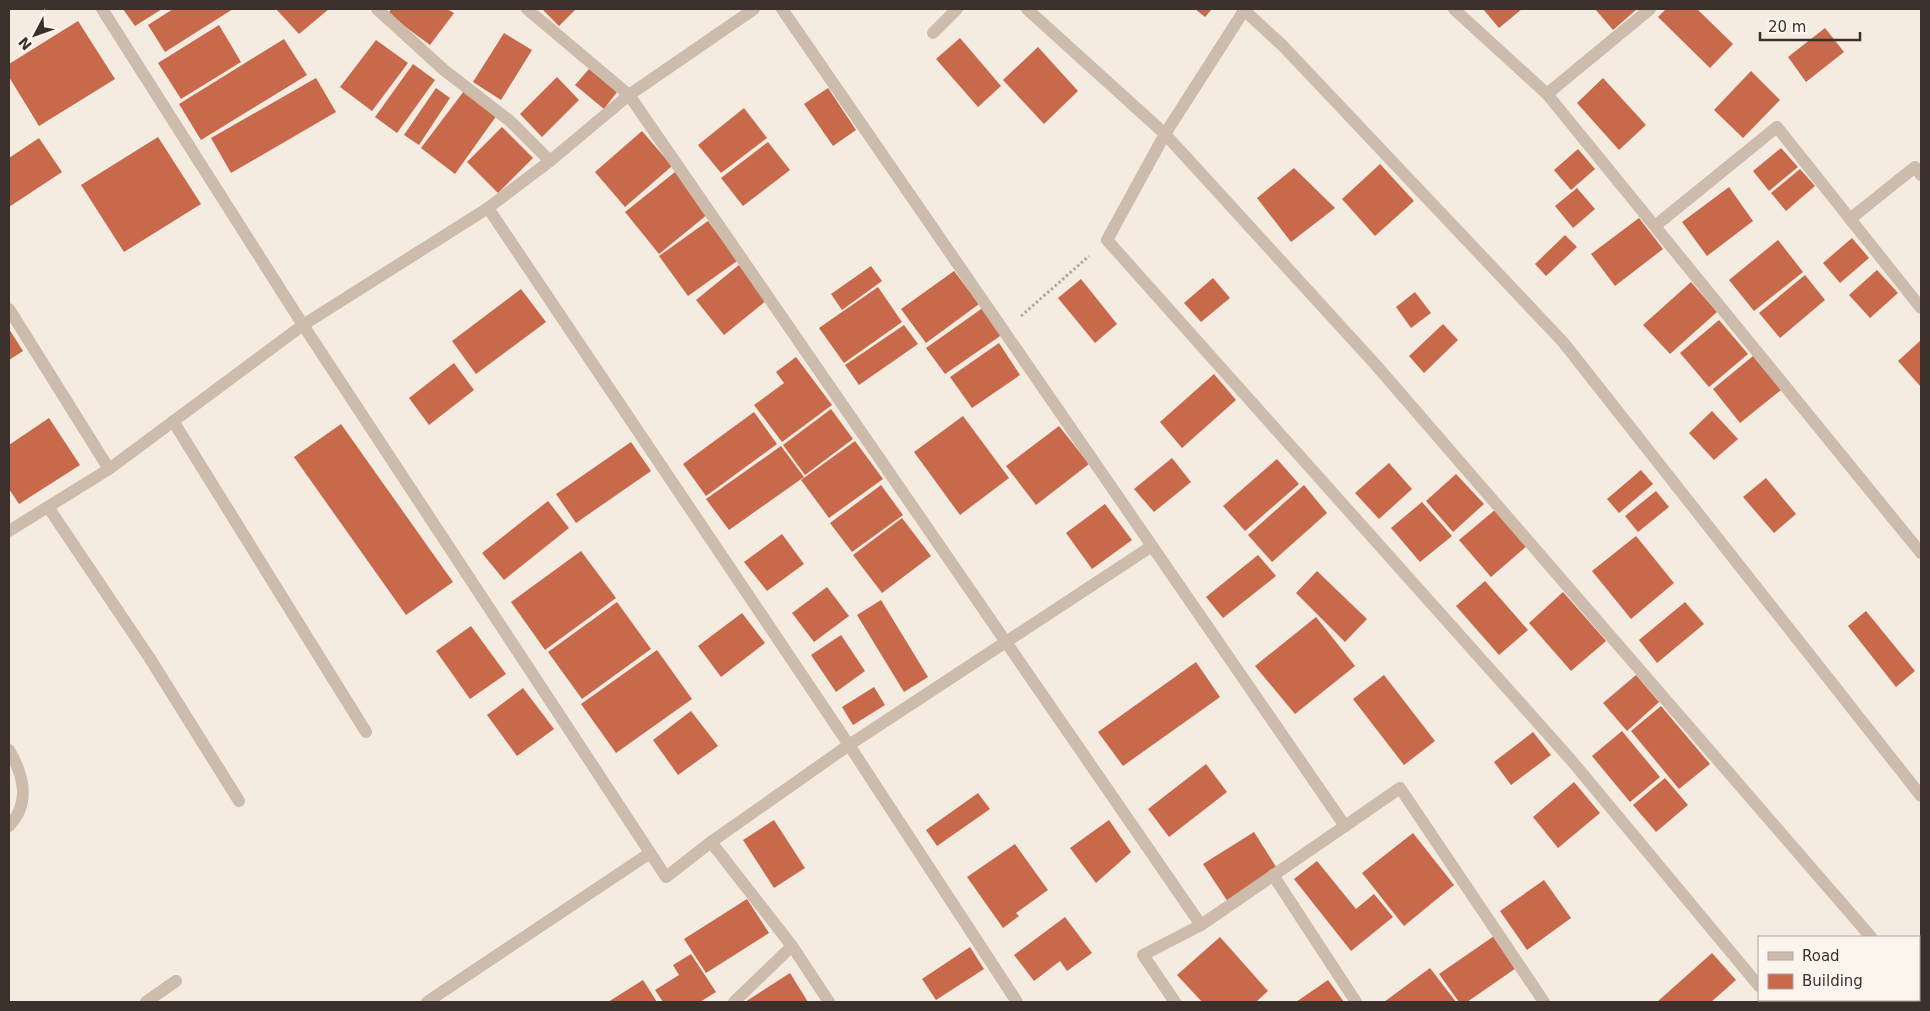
<svg xmlns="http://www.w3.org/2000/svg" width="1930" height="1011" font-family="'DejaVu Sans',sans-serif">
<style>
.building{fill:#c8694b}
.lines{fill:none;stroke-linecap:round;stroke-linejoin:round}
.path{stroke:#b9a596;stroke-width:3;stroke-dasharray:2.5 2.5;stroke-linecap:butt}
.minor{stroke:#cdbbac;stroke-width:12}
</style>
<rect width="100%" height="100%" fill="#f4ebe1"/>
<g class="building">
<polygon points="123,9 162,9 135,26"/>
<polygon points="173,9 233,9 165,52 148,25"/>
<polygon points="276,9 329,9 299,34"/>
<polygon points="391,9 447,9 454,13 430,45 388,14"/>
<polygon points="542,9 576,9 559,26"/>
<polygon points="1195,9 1212,9 1205,17"/>
<polygon points="1483,9 1522,9 1499,28"/>
<polygon points="1595,9 1637,9 1613,30"/>
<polygon points="1666,9 1697,9 1733,44 1710,68 1658,17"/>
<polygon points="78,21 115,79 39,126 9,77 9,64"/>
<polygon points="219,25 241,62 181,99 158,63"/>
<polygon points="1825,28 1844,52 1806,82 1788,57"/>
<polygon points="504,33 532,50 501,100 473,82"/>
<polygon points="960,38 1001,86 978,107 936,59"/>
<polygon points="284,39 307,75 201,140 179,104"/>
<polygon points="376,40 408,63 372,111 340,87"/>
<polygon points="1038,47 1078,91 1044,124 1003,80"/>
<polygon points="413,64 435,80 397,133 375,117"/>
<polygon points="589,69 617,92 604,109 575,85"/>
<polygon points="1751,71 1780,100 1743,138 1714,110"/>
<polygon points="557,77 579,100 542,137 520,114"/>
<polygon points="316,78 336,112 231,173 211,138"/>
<polygon points="1603,78 1646,125 1619,150 1577,103"/>
<polygon points="436,88 450,98 419,145 404,135"/>
<polygon points="828,88 856,130 833,146 804,104"/>
<polygon points="464,91 497,115 455,174 421,148"/>
<polygon points="744,108 767,138 721,173 698,145"/>
<polygon points="502,127 533,158 498,193 467,162"/>
<polygon points="642,131 672,166 625,207 595,172"/>
<polygon points="158,137 201,204 124,252 81,185"/>
<polygon points="39,138 62,172 9,207 9,158"/>
<polygon points="768,142 790,170 743,206 721,178"/>
<polygon points="1781,148 1798,167 1769,191 1753,171"/>
<polygon points="1578,149 1595,169 1571,190 1554,170"/>
<polygon points="1380,164 1414,201 1375,236 1342,199"/>
<polygon points="1294,168 1335,208 1291,242 1257,198"/>
<polygon points="1800,169 1815,186 1786,211 1771,193"/>
<polygon points="675,172 708,214 659,254 625,212"/>
<polygon points="1729,187 1753,221 1707,256 1682,222"/>
<polygon points="1577,188 1595,209 1573,228 1555,206"/>
<polygon points="1639,218 1663,249 1615,286 1591,254"/>
<polygon points="708,221 737,261 688,296 659,256"/>
<polygon points="1565,235 1577,247 1546,276 1535,264"/>
<polygon points="1852,238 1869,258 1840,283 1823,263"/>
<polygon points="1778,240 1803,272 1754,311 1729,280"/>
<polygon points="739,265 767,300 724,335 696,300"/>
<polygon points="871,266 882,281 842,310 831,294"/>
<polygon points="1877,270 1898,293 1870,318 1849,295"/>
<polygon points="954,271 979,304 926,343 901,309"/>
<polygon points="1805,275 1825,300 1780,338 1759,313"/>
<polygon points="1213,278 1230,298 1201,322 1184,303"/>
<polygon points="1081,279 1117,324 1095,343 1058,298"/>
<polygon points="1691,282 1717,312 1670,354 1643,325"/>
<polygon points="878,287 902,322 844,363 819,328"/>
<polygon points="521,289 546,322 476,374 452,341"/>
<polygon points="1415,292 1431,313 1411,328 1396,307"/>
<polygon points="984,307 1003,334 945,374 926,348"/>
<polygon points="1719,320 1748,354 1709,387 1680,353"/>
<polygon points="1443,324 1458,340 1424,373 1409,356"/>
<polygon points="904,325 918,344 859,385 845,365"/>
<polygon points="9,329 23,351 9,360"/>
<polygon points="1921,340 1921,387 1898,361"/>
<polygon points="999,343 1020,375 972,408 950,377"/>
<polygon points="1753,356 1781,390 1740,423 1713,389"/>
<polygon points="796,357 832,405 782,442 754,405 784,383 776,372"/>
<polygon points="454,363 474,390 429,425 409,398"/>
<polygon points="1214,374 1236,400 1182,448 1160,422"/>
<polygon points="831,409 853,439 805,475 783,445"/>
<polygon points="1712,411 1738,439 1714,460 1689,433"/>
<polygon points="754,412 777,444 706,496 683,464"/>
<polygon points="963,416 1009,478 960,515 914,452"/>
<polygon points="49,418 80,465 19,504 9,489 9,445"/>
<polygon points="341,424 453,582 406,615 294,457"/>
<polygon points="1059,426 1089,464 1036,505 1006,466"/>
<polygon points="855,441 883,479 829,518 801,480"/>
<polygon points="631,442 651,471 576,523 556,494"/>
<polygon points="781,446 804,477 729,530 706,499"/>
<polygon points="1172,458 1191,482 1154,512 1134,489"/>
<polygon points="1277,459 1299,484 1245,531 1223,506"/>
<polygon points="1389,463 1412,489 1379,519 1355,493"/>
<polygon points="1641,470 1653,484 1619,513 1607,499"/>
<polygon points="1456,474 1484,504 1453,532 1426,501"/>
<polygon points="1766,478 1796,514 1774,533 1743,497"/>
<polygon points="881,485 903,515 852,552 830,523"/>
<polygon points="1304,485 1327,513 1272,562 1248,535"/>
<polygon points="1656,491 1669,507 1638,532 1625,516"/>
<polygon points="548,501 569,528 504,580 482,553"/>
<polygon points="1422,502 1452,536 1420,562 1391,528"/>
<polygon points="1105,504 1132,540 1092,569 1066,533"/>
<polygon points="1496,509 1527,546 1491,577 1459,540"/>
<polygon points="902,518 931,556 882,593 853,555"/>
<polygon points="782,534 804,564 767,591 744,562"/>
<polygon points="1636,536 1674,583 1631,619 1592,571"/>
<polygon points="581,551 616,598 545,650 511,602"/>
<polygon points="1258,555 1276,576 1223,618 1206,597"/>
<polygon points="1317,571 1367,619 1345,642 1296,593"/>
<polygon points="1485,581 1528,630 1499,655 1456,606"/>
<polygon points="827,587 849,616 814,642 792,613"/>
<polygon points="1563,592 1606,641 1571,671 1529,623"/>
<polygon points="881,600 928,677 904,692 857,615"/>
<polygon points="617,602 651,649 582,699 548,652"/>
<polygon points="1685,602 1704,624 1657,663 1639,640"/>
<polygon points="1866,611 1915,671 1896,687 1848,626"/>
<polygon points="742,613 765,643 721,677 698,646"/>
<polygon points="1316,617 1355,666 1295,714 1255,666"/>
<polygon points="471,626 506,674 470,699 436,651"/>
<polygon points="841,635 865,671 836,692 811,655"/>
<polygon points="657,650 692,699 616,753 581,704"/>
<polygon points="1196,662 1220,697 1123,766 1098,732"/>
<polygon points="1384,675 1435,741 1404,765 1353,699"/>
<polygon points="1636,675 1659,702 1627,731 1603,703"/>
<polygon points="874,687 885,705 853,725 842,707"/>
<polygon points="523,688 554,729 517,756 487,715"/>
<polygon points="1661,706 1710,764 1679,789 1631,731"/>
<polygon points="691,711 718,746 678,775 653,740"/>
<polygon points="1622,731 1660,777 1630,802 1592,756"/>
<polygon points="1533,732 1551,755 1511,785 1494,762"/>
<polygon points="1206,764 1227,792 1169,837 1148,809"/>
<polygon points="1665,778 1688,805 1656,832 1633,805"/>
<polygon points="1574,782 1600,813 1558,848 1533,817"/>
<polygon points="978,793 990,809 937,846 926,830"/>
<polygon points="774,820 805,868 774,888 743,840"/>
<polygon points="1109,820 1131,852 1096,883 1070,848"/>
<polygon points="1254,832 1278,870 1228,902 1203,864"/>
<polygon points="1413,833 1454,885 1404,926 1362,873"/>
<polygon points="1015,844 1048,890 1016,913 1019,916 1003,928 967,877"/>
<polygon points="1317,861 1356,909 1374,894 1393,917 1351,951 1294,879"/>
<polygon points="1544,880 1571,918 1527,950 1500,911"/>
<polygon points="747,899 769,933 706,973 684,939"/>
<polygon points="1065,917 1092,953 1067,971 1060,961 1034,981 1014,955"/>
<polygon points="1497,934 1519,966 1467,1002 1459,1002 1439,974"/>
<polygon points="1220,937 1268,991 1256,1002 1202,1002 1177,975"/>
<polygon points="970,947 984,969 936,1000 922,979"/>
<polygon points="1712,953 1736,980 1711,1002 1657,1002"/>
<polygon points="691,954 716,992 700,1002 663,1002 655,990 679,975 673,965"/>
<polygon points="1430,968 1456,1002 1384,1002"/>
<polygon points="790,973 808,1002 745,1002"/>
<polygon points="643,980 657,1002 608,1002"/>
<polygon points="1328,980 1344,1002 1296,1002"/>
</g>
<g class="lines">
<polyline class="path" points="1021,316 1089,256"/>
<g class="minor">
<polyline points="102,9 303,325 666,877 711,842 792,946 829,1002"/>
<polyline points="377,9 444,70 510,121 550,161"/>
<polyline points="527,9 629,95 1201,925 1345,826 782,9"/>
<polyline points="754,9 629,95 550,161 488,208 849,745 1152,546"/>
<polyline points="1027,9 1165,134 1375,364 1871,937"/>
<polyline points="1245,9 1165,134 1107,240 1571,760 1759,986"/>
<polyline points="1454,9 1547,94 1921,553"/>
<polyline points="1244,10 1283,46 1563,342 1921,796"/>
<polyline points="933,33 957,9"/>
<polyline points="1547,94 1650,9"/>
<polyline points="1850,219 1915,167 1921,175"/>
<polyline points="1655,226 1777,127 1921,308"/>
<polyline points="9,309 109,469"/>
<polyline points="173,421 366,732"/>
<polyline points="48,507 149,657 239,801"/>
<polyline points="9,531 109,469 303,325 488,208"/>
<path d="M9,750C24,776 31,803 9,826"/>
<polyline points="1345,826 1400,788 1544,1002"/>
<polyline points="711,842 849,745 1017,1002"/>
<polyline points="1273,875 1356,1002"/>
<polyline points="1919,993 1921,996"/>
<polyline points="1771,1000 1773,1002"/>
<polyline points="146,1002 176,981"/>
<polyline points="427,1002 650,853"/>
<polyline points="734,1002 792,946"/>
<polyline points="1175,1002 1143,955 1201,925"/>
</g>
</g>
<rect width="1930" height="1011" fill="none" stroke="#3b302b" stroke-width="20"/>
<rect x="1758" y="936" width="162" height="65" fill="#fbf5ee" stroke="#aea6a0"/>
<rect x="1768" y="952" width="25" height="8" fill="#cdbbac" stroke="#aea6a0"/>
<text x="1802" y="961" font-size="15" fill="#3b302b">Road</text>
<rect x="1768" y="974" width="25" height="15" fill="#c8694b" stroke="#aea6a0"/>
<text x="1802" y="986" font-size="15" fill="#3b302b">Building</text>
<g transform="translate(35 35) rotate(229)" stroke="#fbf5ee" stroke-width="4" paint-order="stroke">
<path d="M0-4L9 19L0 12L-9 19Z" fill="#3b302b"/>
<text y="-8" font-size="14" font-weight="bold" text-anchor="middle" fill="#3b302b">N</text>
</g>
<path d="M1760 32v8h100v-8" fill="none" stroke="#3b302b" stroke-width="2.5"/>
<text x="1768" y="32" font-size="15" fill="#3b302b" stroke="#fbf5ee" stroke-width="4" paint-order="stroke">20 m</text>
</svg>
